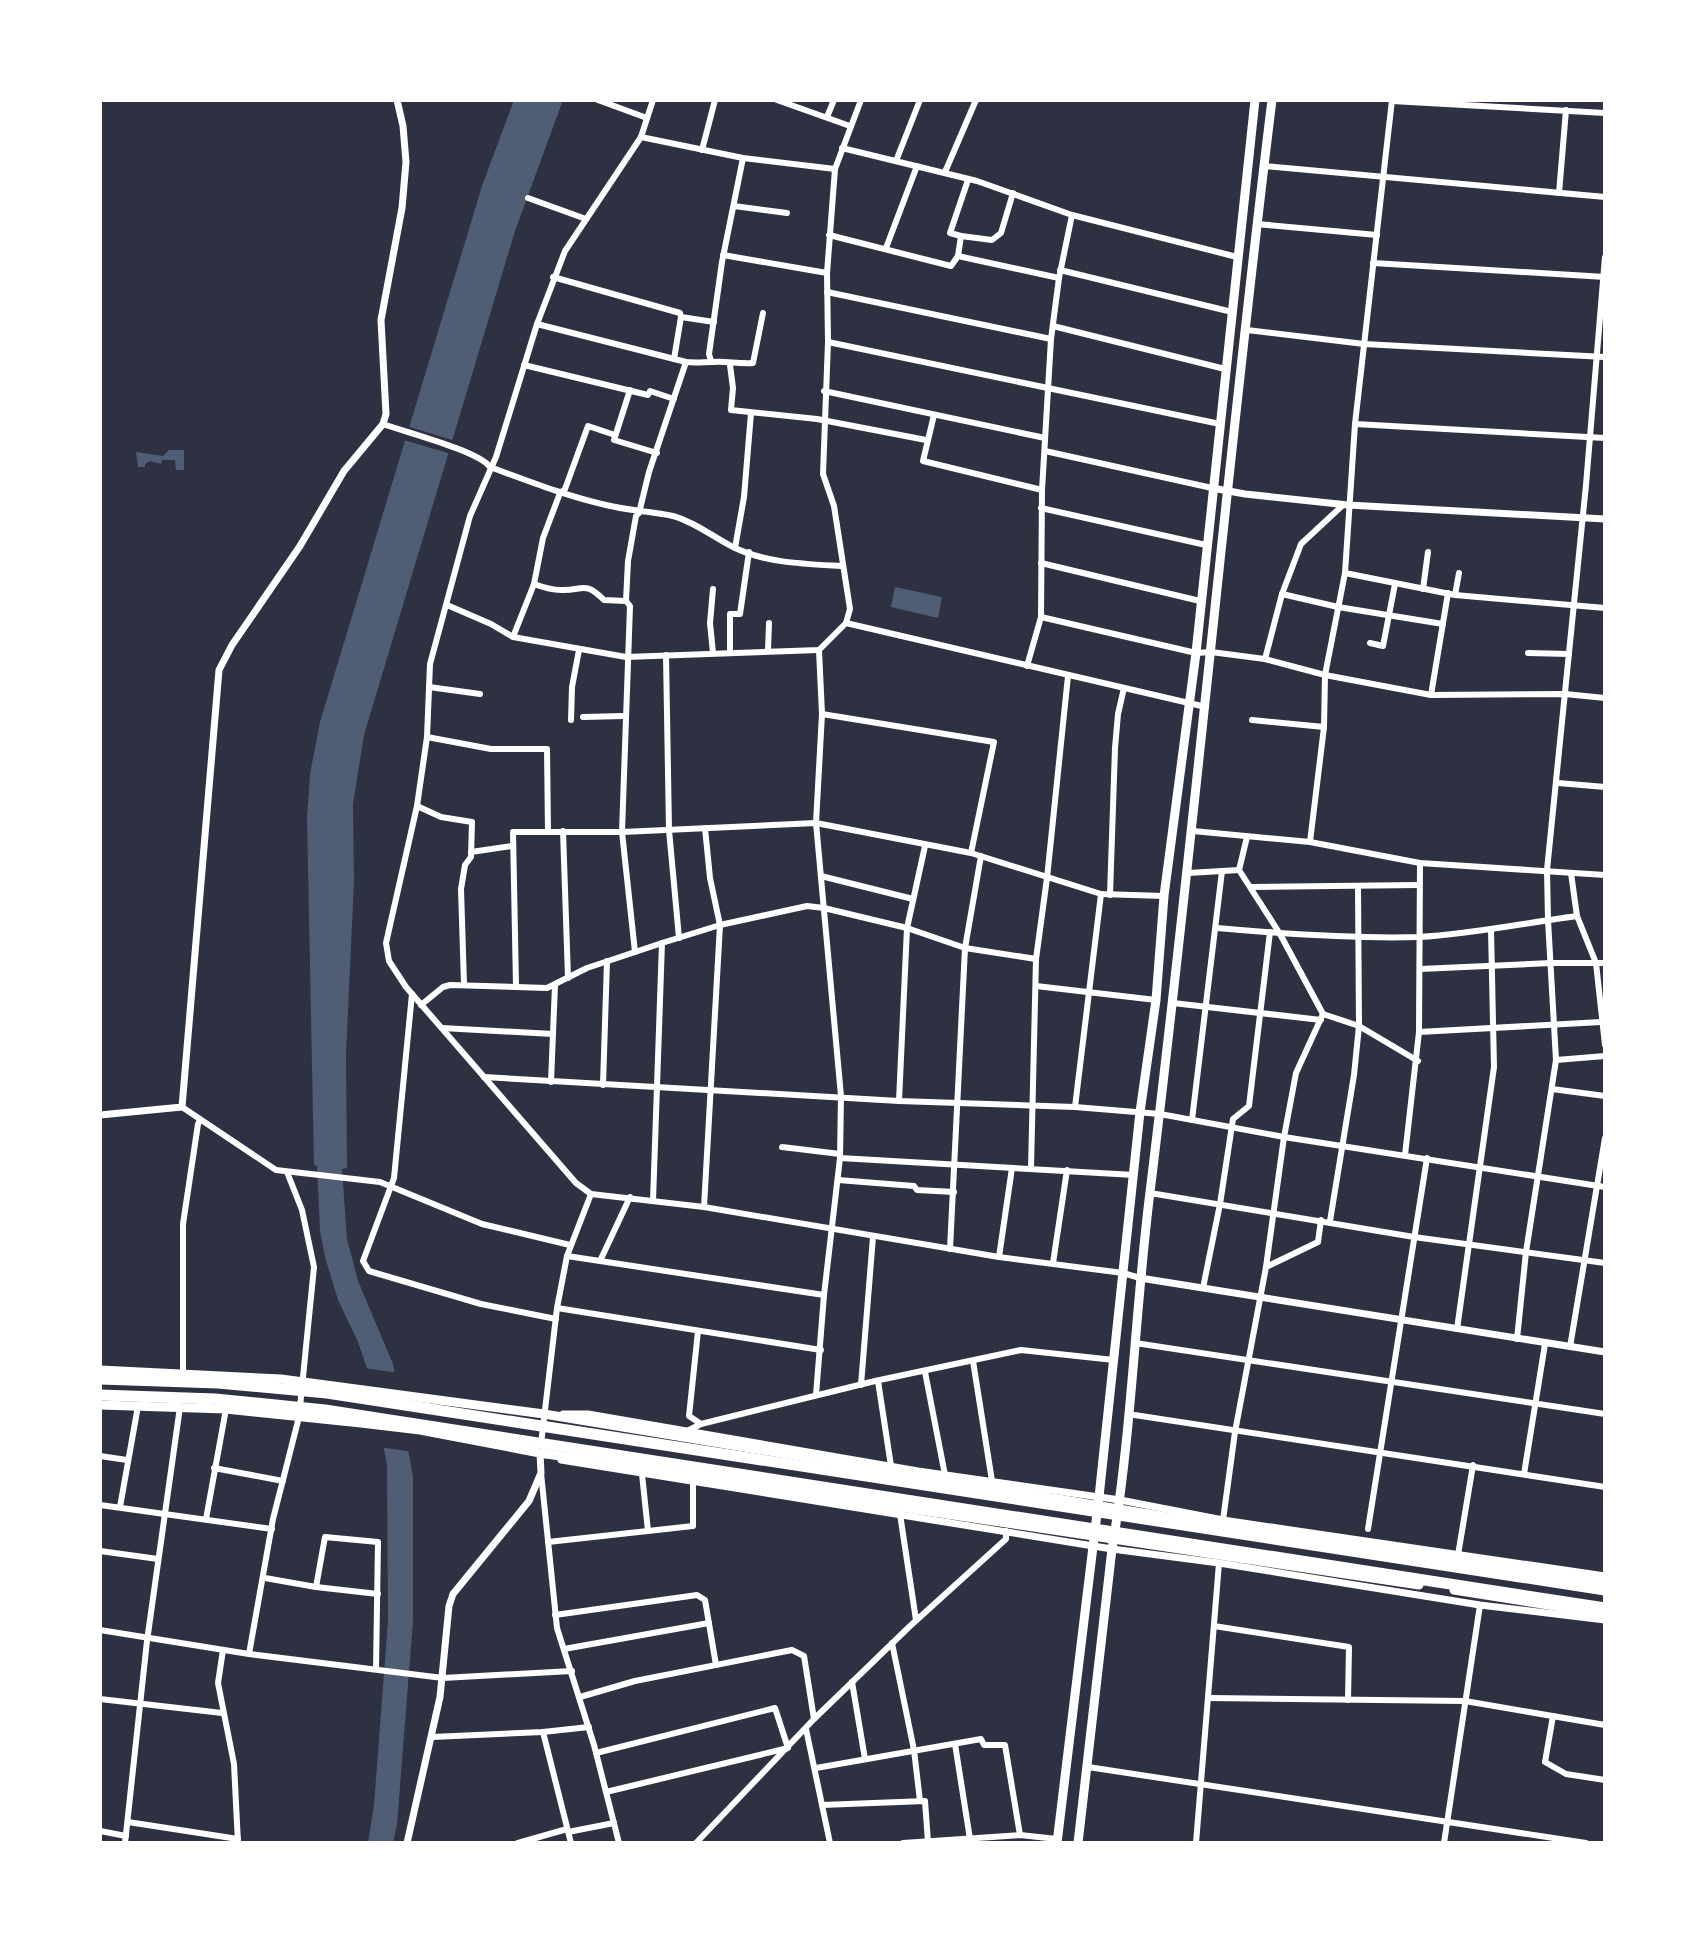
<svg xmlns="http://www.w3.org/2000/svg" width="1705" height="1943" font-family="Arial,sans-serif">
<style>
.water{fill:#4f5d75}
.pier{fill:#2d3142}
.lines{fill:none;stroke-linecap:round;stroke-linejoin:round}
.minor{stroke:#fff;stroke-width:6}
.tertiary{stroke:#fff;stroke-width:7}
.primary{stroke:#fff;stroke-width:9}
.motorway{stroke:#fff;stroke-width:11}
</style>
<rect width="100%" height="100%" fill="#2d3142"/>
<g class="water">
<polygon points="514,100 563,100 515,231 364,735 353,804 354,882 346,1054 347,1168 342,1169 347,1239 358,1281 393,1364 413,1477 413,1621 397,1825 393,1843 368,1843 374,1805 388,1621 387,1466 372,1383 358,1342 338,1300 325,1257 320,1231 317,1166 314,1165 307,818 310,774 320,722 482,186"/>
<polygon points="169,450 184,450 184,470 176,470 175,460 162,460 161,464 150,461 145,464 145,467 138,467 136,452 163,456"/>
<polygon points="895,587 942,597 938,618 891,607"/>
</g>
<g class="pier">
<polygon points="407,426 455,441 451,454 404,440"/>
<polygon points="364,1368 399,1373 414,1452 379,1447"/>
</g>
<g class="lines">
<g class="minor">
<polyline points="598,100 647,118"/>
<polyline points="653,100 641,137 565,251 537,324 496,457 470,516 430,664 427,737 417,806 386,943 389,961 406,987 576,1183 591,1194 704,1207 999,1257 1123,1273 1140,1278"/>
<polyline points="777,100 850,126"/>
<polyline points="1392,101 1605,113"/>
<polyline points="827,117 834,100"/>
<polyline points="641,137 743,158 835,169"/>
<polyline points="842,148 977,181 1072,215 1237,257"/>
<polyline points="702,150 715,100"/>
<polyline points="896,161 920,100"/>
<polyline points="1264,166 1605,197"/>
<polyline points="945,172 976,100"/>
<polyline points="1559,193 1566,110"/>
<polyline points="528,198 586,219"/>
<polyline points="734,206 787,213"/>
<polyline points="1257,224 1377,235"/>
<polyline points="829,235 951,266 958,256 1059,278"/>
<polyline points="961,236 992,240 1001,233 1013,193"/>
<polyline points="886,248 917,166"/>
<polyline points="723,255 827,273"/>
<polyline points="958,256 961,236 950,233 968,180"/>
<polyline points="1373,263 1605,277"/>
<polyline points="1060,270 1232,312"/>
<polyline points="553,277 680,313 681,317 714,322"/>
<polyline points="827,292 1051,339"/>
<path d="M537,324L686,362C696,363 704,362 713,362C726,361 739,364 753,363L763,313"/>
<polyline points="1053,326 1225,369"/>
<polyline points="1247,330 1364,344 1605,357"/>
<polyline points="828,342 1220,424"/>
<polyline points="674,359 681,317"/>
<polyline points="711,361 709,354 722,262 743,158"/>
<polyline points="524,365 648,395 650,391 674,399"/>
<polyline points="730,365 733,388 731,410 817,419 926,440"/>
<polyline points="630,390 614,440 657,453"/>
<polyline points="824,391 1045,438"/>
<polyline points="934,415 923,461 1042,490"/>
<path d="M383,424C405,432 479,451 490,467C528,481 566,496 606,505C628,511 652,511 673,516C695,522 713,537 733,547C765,563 806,564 841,566"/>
<polyline points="1355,424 1605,438"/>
<polyline points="1045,451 1212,488"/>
<polyline points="1041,508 1206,545"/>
<polyline points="735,548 744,497 751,413"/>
<polyline points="1041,563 1200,601"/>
<polyline points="1345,573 1455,595 1605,608"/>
<path d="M534,584C542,587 551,590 561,590C583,591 584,580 604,600L626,601"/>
<polyline points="1423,589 1428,552"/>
<polyline points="1282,594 1338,607 1443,624"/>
<polyline points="1455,595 1459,573"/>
<polyline points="447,605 491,624 513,637 626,657 819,650 846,623 850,609 834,506 823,474 828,342 827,273 835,169 861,100"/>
<polyline points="1041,617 1196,653 1211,652 1265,659 1325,675 1431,695 1565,694 1605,698"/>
<polyline points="846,623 1206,707"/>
<polyline points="513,637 534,584 543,538 560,493 565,489 588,426 615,435"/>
<polyline points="1370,643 1383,646 1395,584"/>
<polyline points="768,650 769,623"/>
<polyline points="730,652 730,614 740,614 749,552"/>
<polyline points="713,653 710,623 713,589"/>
<polyline points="1528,653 1569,654"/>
<polyline points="666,655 669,830 679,938"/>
<polyline points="1265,659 1282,594 1301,544 1343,505"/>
<polyline points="1027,666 1041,617 1042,490 1051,339 1059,278 1072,215"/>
<polyline points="429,687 480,694"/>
<polyline points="1431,695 1448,593"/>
<polyline points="822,714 994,742 971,853"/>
<polyline points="583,717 624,716"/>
<polyline points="571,720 572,687 579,650"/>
<polyline points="1252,720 1324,727"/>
<polyline points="427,737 491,749 547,749 548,832"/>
<polyline points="1558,783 1605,787"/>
<polyline points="417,806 441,817 472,822 471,857 465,865 461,889 464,984"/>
<polyline points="563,831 568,978"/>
<polyline points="1193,831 1310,842 1420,863 1605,875"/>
<polyline points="1310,842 1324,727 1325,675 1345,573 1355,424 1392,100"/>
<polyline points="471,852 512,846"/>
<polyline points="1188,873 1239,870"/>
<polyline points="1571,873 1577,916 1596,963 1605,1045"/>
<polyline points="821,876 913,899"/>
<polyline points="1251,887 1418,885"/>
<polyline points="1110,895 1115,748 1118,714 1124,688"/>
<path d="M1217,928C1284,934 1352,939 1419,937C1472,934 1524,923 1577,916"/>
<polyline points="635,952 622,832 630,606 626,601 628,561 636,516 639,513 649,472 686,362"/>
<polyline points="1420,969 1551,963 1605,963"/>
<polyline points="516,986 513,832 622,832 816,823 971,853 1101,894 1164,896"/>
<polyline points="1036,986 1156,1000"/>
<polyline points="412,994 394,1178 363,1261 369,1271 481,1304 556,1319"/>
<polyline points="1173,1003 1321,1020"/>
<polyline points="421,1005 443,987 450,985 547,988 587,968 662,943 720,925 807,906 824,908 907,928 965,948 1036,959 1047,878 1068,676"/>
<polyline points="1323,1014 1359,1026 1418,1061"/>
<polyline points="442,1028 553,1034"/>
<polyline points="1419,1032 1601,1022"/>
<polyline points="1556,1060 1605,1056"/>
<polyline points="484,1077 899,1101 1075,1107 1160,1114 1284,1137 1605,1187"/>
<polyline points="551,1082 555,985"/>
<polyline points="603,1085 607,961"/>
<polyline points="1552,1089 1605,1096"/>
<polyline points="899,1101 907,928 925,846"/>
<polyline points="182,1107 276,1170 380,1182 482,1224 570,1245"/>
<polyline points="1075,1107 1101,894"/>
<polyline points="1192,1120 1222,871"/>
<polyline points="782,1147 840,1154"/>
<polyline points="1405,1155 1419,1032 1420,863"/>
<polyline points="840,1158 1134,1175"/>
<polyline points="1031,1168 1036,959"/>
<polyline points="838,1180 914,1186 917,1190 954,1192"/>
<polyline points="1150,1193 1414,1237 1605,1263"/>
<polyline points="653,1201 662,943"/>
<polyline points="704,1207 720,925 710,878 705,828"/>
<polyline points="1330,1221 1354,1075 1359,1026 1358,886"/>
<polyline points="950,1249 965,948 981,856"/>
<polyline points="567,1256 824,1295"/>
<polyline points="999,1257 1012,1168"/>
<polyline points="600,1261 630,1197"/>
<polyline points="1053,1263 1067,1170"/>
<polyline points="1266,1267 1318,1242 1321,1220"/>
<polyline points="1203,1288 1220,1204 1233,1119 1249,1106 1270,932"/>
<polyline points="557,1308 821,1350"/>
<polyline points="1457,1329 1494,1067 1491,930"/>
<polyline points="698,1331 689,1416 701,1424"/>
<polyline points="1517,1339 1526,1252 1556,1060 1548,920 1547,870 1586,485 1605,257"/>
<polyline points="1135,1343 1605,1414"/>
<polyline points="1570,1347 1605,1138"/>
<polyline points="973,1361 992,1481"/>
<polyline points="925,1372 945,1475"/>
<polyline points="183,1373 183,1224 198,1124 200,1120"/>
<polyline points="878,1381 891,1466"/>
<polyline points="861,1385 873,1237"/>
<polyline points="816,1395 824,1295 840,1158 841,1096 816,823 822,714 819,650"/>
<polyline points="1128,1414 1605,1487"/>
<polyline points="685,1432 701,1424 875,1381 1021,1350 1114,1360"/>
<polyline points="541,1444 557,1308 567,1256 591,1194"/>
<polyline points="100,1456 127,1460"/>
<polyline points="214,1468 283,1481"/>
<polyline points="541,1473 557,1628 594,1745 619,1843"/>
<polyline points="642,1474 648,1531"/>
<polyline points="1524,1474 1545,1344"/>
<polyline points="100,1505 272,1529"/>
<polyline points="120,1507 138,1406"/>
<polyline points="900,1514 916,1620"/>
<polyline points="206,1519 226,1409"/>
<polyline points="1223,1520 1235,1432 1266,1267 1284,1137 1296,1073 1323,1014 1280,934 1239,870 1247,837"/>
<polyline points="1368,1529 1427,1158"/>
<polyline points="548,1542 693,1526 693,1482"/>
<polyline points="100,1551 158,1559"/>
<polyline points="1458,1555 1473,1465"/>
<polyline points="265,1578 316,1587 378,1594"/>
<polyline points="316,1587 325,1537 378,1542 376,1669"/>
<polyline points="555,1615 697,1595 705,1600 716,1665"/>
<polyline points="1214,1626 1349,1647 1348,1700"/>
<polyline points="100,1630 249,1654 443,1678 572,1671"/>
<polyline points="892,1643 914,1750 920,1801"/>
<polyline points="564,1649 709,1623"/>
<polyline points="223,1650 218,1683 234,1764 238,1843"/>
<polyline points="249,1654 273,1519 299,1417 314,1267 302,1210 287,1172"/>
<polyline points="852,1682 865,1759"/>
<polyline points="580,1697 635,1681 792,1650 804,1656 814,1719"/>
<polyline points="1209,1698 1465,1701 1605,1725"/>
<polyline points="100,1699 222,1713"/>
<polyline points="1553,1716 1545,1762 1566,1774 1605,1780"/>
<polyline points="806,1729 830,1843"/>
<polyline points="543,1732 571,1843"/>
<polyline points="432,1737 543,1732 589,1727"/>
<polyline points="955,1744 970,1839"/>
<polyline points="596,1753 775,1708 788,1748 606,1792"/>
<polyline points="1088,1767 1586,1843"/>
<polyline points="816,1768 981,1739 984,1745 1005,1745 1020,1835"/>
<polyline points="822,1805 925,1801 928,1842"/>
<polyline points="128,1822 238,1839"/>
<polyline points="100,1831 126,1836"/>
<polyline points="568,1832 614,1823"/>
<polyline points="125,1843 147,1641 180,1407"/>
<polyline points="518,1843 567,1829"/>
<polyline points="696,1843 814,1719 909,1627 1006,1539 1006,1531"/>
<polyline points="903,1843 1020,1835 1057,1839"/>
<polyline points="1196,1843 1219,1563"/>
<polyline points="1444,1843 1480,1605"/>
</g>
<g class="tertiary">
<polyline points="1212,488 1245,494 1348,505 1605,519"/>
<polyline points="100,1115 182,1107 219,670 232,645 300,546 344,471 383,424 386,414 381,320 402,208 406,162 403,126 397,100"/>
<polyline points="1140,1278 1605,1352"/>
<polyline points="563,1414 588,1414 918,1471 1120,1500 1223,1520 1605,1576"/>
<polyline points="561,1460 1112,1549 1219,1563 1480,1605 1605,1620"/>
<polyline points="407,1843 440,1697 449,1606 453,1594 529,1501 541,1473 540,1453 546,1455"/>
</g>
<g class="primary">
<polyline points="100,1370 281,1379 544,1414 1216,1525 1605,1582"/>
<polyline points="100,1405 226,1409 361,1423 420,1430 540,1453 1419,1585"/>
<polyline points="1454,1590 1605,1614"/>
<polyline points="1057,1843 1099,1497 1140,1112 1156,1000 1164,896 1196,653 1255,100"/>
<path d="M1078,1843L1112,1549C1132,1431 1135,1311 1150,1192C1195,828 1227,463 1272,100"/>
</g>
<g class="motorway">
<polyline points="100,1379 218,1383 327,1393 1605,1590"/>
<polyline points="100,1395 215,1399 325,1410 1605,1608"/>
</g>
</g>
<rect width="1705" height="1943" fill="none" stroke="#ffffff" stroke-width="204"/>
</svg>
